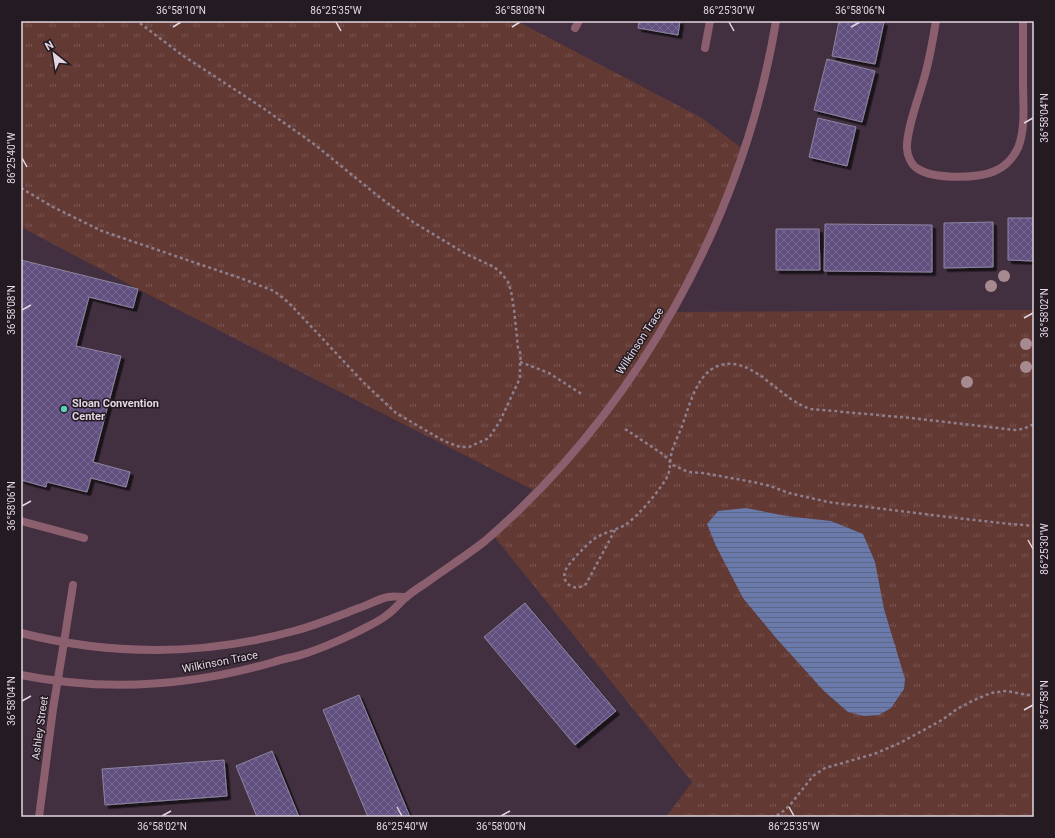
<svg xmlns="http://www.w3.org/2000/svg" width="1055" height="838" font-family="Roboto,sans-serif">
<style>
.grass{fill:url(#grass-tufts)}
.water{fill:url(#water-rules)}
.building{fill:url(#building-cross-hatch);stroke:#8d85a0;filter:url(#shadow)}
.lines{fill:none;stroke-linecap:round;stroke-linejoin:round}
.path{stroke:#8f7f8d;stroke-width:2.5;stroke-dasharray:3 3;stroke-linecap:butt}
.lane{stroke:#8c5f6e;stroke-width:8}
.street{stroke:#8c5f6e;stroke-width:8}
.tree{fill:#a78a8f}
.ticks{fill:none;stroke:#e2d6e1;stroke-width:1.5}
.poi-dot{fill:#5cceba;stroke:#231a22;stroke-width:1.5}
.labels{text-anchor:middle;dominant-baseline:central;stroke-width:3;stroke-linejoin:round;paint-order:stroke}
.street-label{font-size:11px;fill:#e2d6e1;stroke:#231a22}
.poi-label{font-size:11px;font-weight:bold;fill:#e2d6e1;stroke:#231a22;text-anchor:start}
.neatline{fill:none;stroke:#e2d6e1;stroke-width:1.5}
.ticks-label{font-size:10px;text-anchor:middle;fill:#e2d6e1}
</style>
<defs>
<pattern id="grass-tufts" width="24" height="20" patternUnits="userSpaceOnUse"><rect width="24" height="20" fill="#633934"/><path d="M3 7l-1-3M5 7V3M7 7l1-3M15 17l-1-3M17 17v-4M19 17l1-3" fill="none" stroke="#795551"/></pattern>
<pattern id="water-rules" width="6" height="5" patternUnits="userSpaceOnUse"><rect width="6" height="5" fill="#6a7bab"/><path d="M0 2.5h6" fill="none" stroke="#5d6687"/></pattern>
<pattern id="building-cross-hatch" width="8" height="8" patternUnits="userSpaceOnUse"><rect width="8" height="8" fill="#60507f"/><path d="M0 0l8 8M0 8l8-8" fill="none" stroke="#766891"/></pattern>
<filter id="shadow"><feDropShadow dx="3.5" dy="3.5" stdDeviation="0" flood-color="#0009"/></filter>
</defs>
<rect width="100%" height="100%" fill="#422f40"/>
<polygon class="grass" points="21,21 517,21 702,118 744,150 706,246 672,312 1034,310 1034,817 666,817 692,782 492,534 533,490 157,299 21,227"/>
<polygon class="water" points="746,508 786,516 831,521 863,534 875,562 884,609 905,679 904,689 891,708 879,715 864,716 848,712 824,691 776,638 743,598 716,546 707,524 718,511"/>
<g class="building">
<polygon points="639,21 680,21 678,35 638,28"/>
<polygon points="839,21 884,22 875,64 832,56"/>
<polygon points="827,59 875,71 862,122 814,110"/>
<polygon points="818,118 856,127 847,166 809,157"/>
<polygon points="1008,218 1034,218 1034,261 1008,260"/>
<polygon points="993,222 993,267 944,268 944,223"/>
<polygon points="825,224 932,225 932,272 824,271"/>
<polygon points="776,229 819,229 820,270 776,270"/>
<polygon points="21,260 138,289 133,308 89,297 76,346 121,356 93,462 130,472 126,487 91,478 87,492 47,482 46,487 21,480"/>
<polygon points="525,603 616,711 575,745 484,637"/>
<polygon points="359,695 410,817 368,817 323,710"/>
<polygon points="272,751 299,817 257,817 236,766"/>
<polygon points="224,760 227,796 105,805 102,769"/>
</g>
<g class="lines">
<g class="path">
<polyline points="21,188 53,207 102,231 243,279 274,291 288,302 306,321 363,382 396,413 444,441 460,447 469,447 489,438 500,421 520,378 520,362 521,355 518,348 514,309 511,291 508,282 502,274 494,267 466,254 413,222 378,196 314,144 263,108 182,55 137,21"/>
<polyline points="520,362 549,373 583,395"/>
<polyline points="625,429 664,455 673,465 688,472 703,473 753,482 770,486 789,493 828,502 948,517 1010,524 1034,526"/>
<path d="M615,530L586,584C575,593 559,583 566,569C570,563 576,556 581,551C586,546 592,540 597,537C606,532 616,530 625,525C638,516 653,498 662,485C673,471 668,466 672,451C675,441 681,431 684,420C691,401 698,371 721,365C754,356 781,401 811,409L911,418L1015,430L1023,429L1034,424"/>
<polyline points="771,817 780,814 790,805 813,776 825,768 874,754 900,743 942,720 957,709 972,701 991,693 1006,691 1034,696"/>
</g>
<g class="lane">
<polyline points="575,28 579,21"/>
<polyline points="705,48 710,21"/>
<polyline points="21,521 84,538"/>
<polyline points="64,642 73,585"/>
</g>
<g class="street">
<path d="M936,21C933,39 930,57 925,75C920,94 906,130 907,148C907,155 911,165 918,169C934,179 977,179 995,171C1005,167 1013,158 1018,148C1026,128 1023,103 1023,82C1023,61 1023,41 1023,21"/>
<path d="M21,633C112,656 203,656 294,631C316,625 338,616 359,608C368,605 378,599 388,597C393,596 400,597 406,597"/>
<path d="M21,675C106,692 192,686 274,662C285,658 296,657 307,653C322,648 338,641 353,634C364,628 377,623 387,615C393,611 398,605 403,600C410,593 418,588 426,583C445,569 466,556 485,541C637,410 743,219 776,21"/>
<polyline points="39,817 53,709 64,642"/>
</g>
</g>
<g class="tree">
<circle cx="1004" cy="276" r="6"/>
<circle cx="991" cy="286" r="6"/>
<circle cx="1026" cy="344" r="6"/>
<circle cx="1026" cy="367" r="6"/>
<circle cx="967" cy="382" r="6"/>
</g>
<path class="ticks" d="M336,22L341,31M729,22L734,31M173,27L181,22M512,27L520,22M851,27L860,22M1024,123L1033,118M22,158L27,167M22,310L31,305M1024,318L1033,313M22,506L31,501M1028,540L1033,549M22,701L31,696M1024,710L1033,705M397,807L402,816M789,807L794,816M162,816L171,811M501,816L510,811"/>
<circle class="poi-dot" cx="64" cy="409" r="4"/>
<g class="labels">
<g class="street-label">
<text transform="translate(640 341) rotate(-57)">Wilkinson Trace</text>
<text transform="translate(220 662) rotate(-11)">Wilkinson Trace</text>
<text transform="translate(40 728) rotate(-82)">Ashley Street</text>
</g>
<g class="poi-label">
<text x="72" y="403">Sloan Convention<tspan x="72" dy="13">Center</tspan></text>
</g>
</g>
<rect width="1055" height="838" fill="none" stroke="#231a22" stroke-width="44"/>
<g transform="translate(54 54) rotate(330)" stroke="#231a22" stroke-width="3" paint-order="stroke">
<path d="M0-3L7 15L0 10L-7 15Z" fill="#e2d6e1"/>
<text y="-6" font-size="11" font-weight="bold" text-anchor="middle" fill="#e2d6e1">N</text>
</g>
<rect x="22" y="22" width="1011" height="794" class="neatline"/>
<g class="ticks-label">
<text x="181" y="14">36°58'10"N</text>
<text x="336" y="14">86°25'35"W</text>
<text x="520" y="14">36°58'08"N</text>
<text x="729" y="14">86°25'30"W</text>
<text x="860" y="14">36°58'06"N</text>
<text transform="translate(1044 118) rotate(-90)" y="4">36°58'04"N</text>
<text transform="translate(11 158) rotate(-90)" y="4">86°25'40"W</text>
<text transform="translate(11 310) rotate(-90)" y="4">36°58'08"N</text>
<text transform="translate(1044 313) rotate(-90)" y="4">36°58'02"N</text>
<text transform="translate(11 506) rotate(-90)" y="4">36°58'06"N</text>
<text transform="translate(1044 549) rotate(-90)" y="4">86°25'30"W</text>
<text transform="translate(11 701) rotate(-90)" y="4">36°58'04"N</text>
<text transform="translate(1044 705) rotate(-90)" y="4">36°57'58"N</text>
<text x="162" y="830">36°58'02"N</text>
<text x="402" y="830">86°25'40"W</text>
<text x="501" y="830">36°58'00"N</text>
<text x="794" y="830">86°25'35"W</text>
</g>
</svg>
